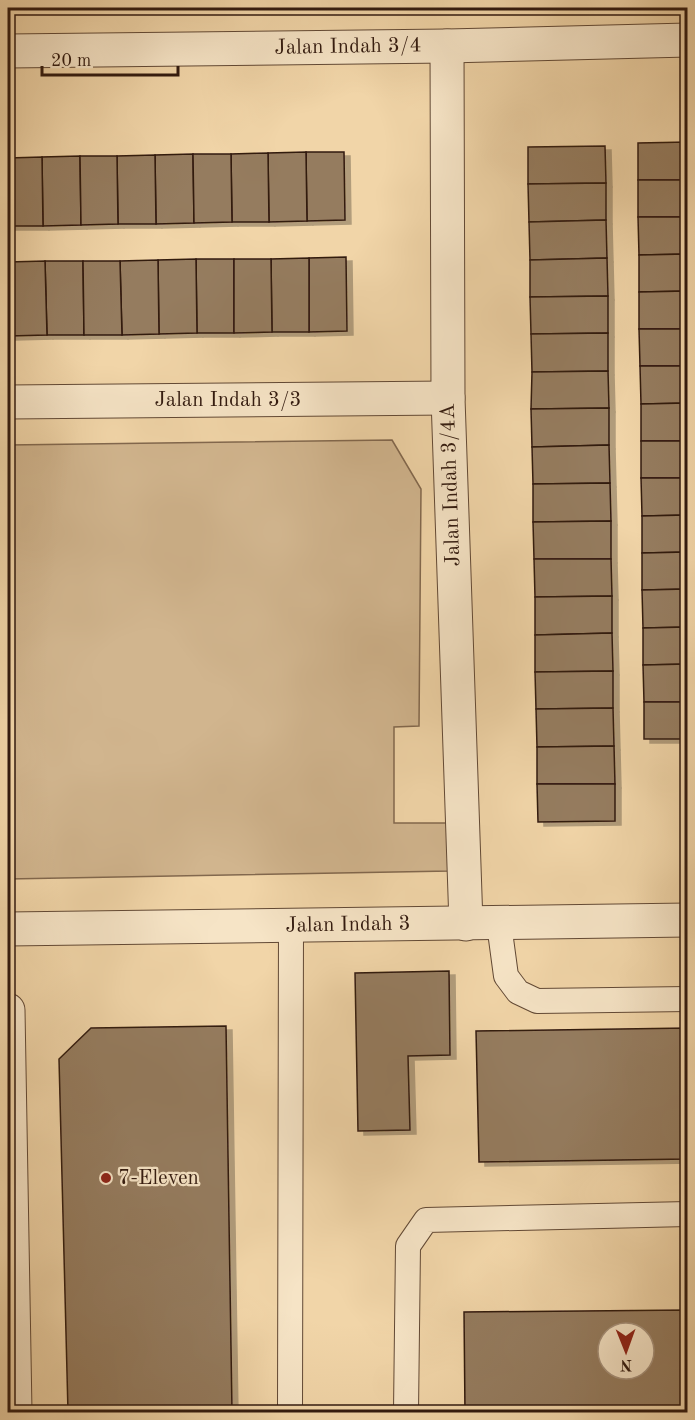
<svg xmlns="http://www.w3.org/2000/svg" width="695" height="1420" font-family="'Old Standard TT',serif">
<style>
.green{fill:#d1b58e;stroke:#82684e;stroke-width:1.5}
.building{fill:#957b5f;stroke:#321a0f;stroke-width:1.5;fill-rule:evenodd;filter:url(#shadow)}
.lines{fill:none;stroke-linecap:round;stroke-linejoin:round}
.service-casing{stroke:#624935;stroke-width:26}
.minor-casing{stroke:#624935;stroke-width:35}
.service{stroke:#f6e4c6;stroke-width:24}
.minor{stroke:#f6e4c6;stroke-width:33}
.poi-dot{fill:#8f2418;stroke:#f6e4c6;stroke-width:2}
.labels{text-anchor:middle;dominant-baseline:central;stroke-width:4.5;stroke-linejoin:round;paint-order:stroke}
.street-label{font-size:21px;fill:#321a0f;stroke:#f6e4c6}
.poi-label{font-size:21px;fill:#321a0f;stroke:#f6e4c6;text-anchor:start}
</style>
<defs>
<filter id="shadow"><feDropShadow dx="6" dy="4" stdDeviation="0" flood-color="#0004"/></filter>
</defs>
<rect width="100%" height="100%" fill="#f1d5a8"/>
<filter id="stains"><feTurbulence type="fractalNoise" baseFrequency=".00333" numOctaves="4"/><feColorMatrix values="0 0 0 0 .2 0 0 0 0 .09 0 0 0 0 .02 0 0 0 .5 -.17"/></filter>
<radialGradient id="worn" r=".72"><stop offset=".6" stop-color="#630" stop-opacity="0"/><stop offset="1" stop-color="#630" stop-opacity=".3"/></radialGradient>
<polygon class="green" points="392,440 421,489 419,726 394,727 394,823 449,823 450,871 8,879 8,445"/>
<g class="building">
<polygon points="688,142 688,180 638,180 638,143"/>
<polygon points="605,146 606,183 528,184 528,147"/>
<polygon points="306,152 344,152 345,220 307,221"/>
<polygon points="306,152 307,221 269,222 268,153"/>
<polygon points="268,153 269,222 232,222 231,154"/>
<polygon points="193,154 194,223 156,224 155,155"/>
<polygon points="193,154 231,154 232,222 194,223"/>
<polygon points="155,155 156,224 118,224 117,156"/>
<polygon points="80,156 81,225 43,226 42,157"/>
<polygon points="80,156 117,156 118,224 81,225"/>
<polygon points="42,157 43,226 8,226 8,158"/>
<rect x="638" y="180" width="50" height="37"/>
<polygon points="606,183 606,220 529,222 528,184"/>
<polygon points="638,217 688,217 688,254 639,255"/>
<polygon points="606,220 607,258 530,260 529,222"/>
<polygon points="688,254 688,291 639,292 639,255"/>
<polygon points="346,257 347,331 309,332 309,258"/>
<polygon points="309,258 309,332 272,332 271,259"/>
<polygon points="607,258 608,296 530,297 530,260"/>
<polygon points="196,259 234,259 234,333 197,333"/>
<polygon points="196,259 197,333 159,334 158,260"/>
<polygon points="234,259 271,259 272,332 234,333"/>
<polygon points="158,260 159,334 122,335 120,261"/>
<polygon points="45,261 83,261 84,335 47,335"/>
<polygon points="45,261 47,335 9,336 8,262"/>
<polygon points="83,261 120,261 122,335 84,335"/>
<polygon points="688,291 688,329 639,329 639,292"/>
<polygon points="608,296 608,333 531,334 530,297"/>
<polygon points="639,329 688,329 688,366 640,366"/>
<polygon points="608,333 608,371 532,372 531,334"/>
<polygon points="640,366 688,366 688,403 641,404"/>
<polygon points="608,371 609,408 531,409 532,372"/>
<polygon points="688,403 688,441 641,441 641,404"/>
<polygon points="609,408 609,445 532,447 531,409"/>
<rect x="641" y="441" width="47" height="37"/>
<polygon points="609,445 610,483 533,484 532,447"/>
<polygon points="641,478 688,478 688,515 642,516"/>
<polygon points="610,483 611,521 533,522 533,484"/>
<polygon points="688,515 688,552 642,553 642,516"/>
<polygon points="611,521 611,559 534,559 533,522"/>
<polygon points="688,552 688,589 642,590 642,553"/>
<polygon points="534,559 611,559 612,596 535,597"/>
<polygon points="688,589 688,627 643,628 642,590"/>
<polygon points="612,596 612,633 535,635 535,597"/>
<polygon points="688,627 688,664 643,665 643,628"/>
<polygon points="612,633 613,671 535,672 535,635"/>
<polygon points="688,664 688,702 644,702 643,665"/>
<polygon points="613,671 613,708 536,709 535,672"/>
<rect x="644" y="702" width="44" height="37"/>
<polygon points="613,708 614,746 537,747 536,709"/>
<polygon points="614,746 615,784 537,784 537,747"/>
<polygon points="537,784 615,784 615,821 538,822"/>
<polygon points="449,971 450,1055 408,1056 410,1130 358,1131 355,973"/>
<polygon points="226,1026 232,1412 68,1412 59,1059 91,1028"/>
<polygon points="688,1028 688,1159 479,1162 476,1031"/>
<path d="M688,1310V1412H465L464,1312ZM608,1333H644V1369H608Z"/>
</g>
<g class="lines">
<defs>
<g id="service">
<polyline points="499,924 506,976 518,992 537,1001 688,999"/>
<polyline points="290,1412 291,926"/>
<polyline points="406,1412 408,1246 426,1220 688,1214"/>
</g>
<g id="minor">
<polyline points="447,46 448,398 466,924"/>
<polyline points="8,51 447,46 688,40"/>
<polyline points="8,402 448,398"/>
<polyline points="8,929 688,920"/>
<polyline points="8,1010 15,1412"/>
</g>
</defs>
<use href="#service" class="service-casing"/>
<use href="#minor" class="minor-casing"/>
<use href="#service" class="service"/>
<use href="#minor" class="minor"/>
</g>
<circle class="poi-dot" cx="106" cy="1178" r="6"/>
<g class="labels">
<g class="street-label">
<text transform="translate(348 47) rotate(-1)">Jalan Indah 3/4</text>
<text x="228" y="400">Jalan Indah 3/3</text>
<text transform="translate(451 485) rotate(-92)">Jalan Indah 3/4A</text>
<text transform="translate(348 925) rotate(-1)">Jalan Indah 3</text>
</g>
<g class="poi-label">
<text x="118" y="1178">7-Eleven</text>
</g>
</g>
<rect width="695" height="1420" fill="none" stroke="#f1d5a8" stroke-width="30"/>
<rect x="9" y="9" width="677" height="1402" fill="none" stroke="#321a0f" stroke-width="3"/>
<rect x="15" y="15" width="665" height="1390" fill="none" stroke="#321a0f" stroke-width="1.5"/>
<g transform="translate(626 1351) rotate(179)"><circle r="28" fill="#f6e4c6" stroke="#a8937d" stroke-width="1.5"/>
<path d="M0-4.5L10 22L0 15L-10 22Z" fill="#8f2418"/>
<text y="-9" font-size="16" font-weight="bold" text-anchor="middle" fill="#321a0f">N</text>
</g>
<path d="M42 66v9h136v-9" fill="none" stroke="#321a0f" stroke-width="3"/>
<text x="51" y="66" font-size="18" fill="#321a0f" stroke="#f6e4c6" stroke-width="4.5" paint-order="stroke">20 m</text>
<rect width="100%" height="100%" filter="url(#stains)"/>
<rect width="100%" height="100%" fill="url(#worn)"/>
</svg>
